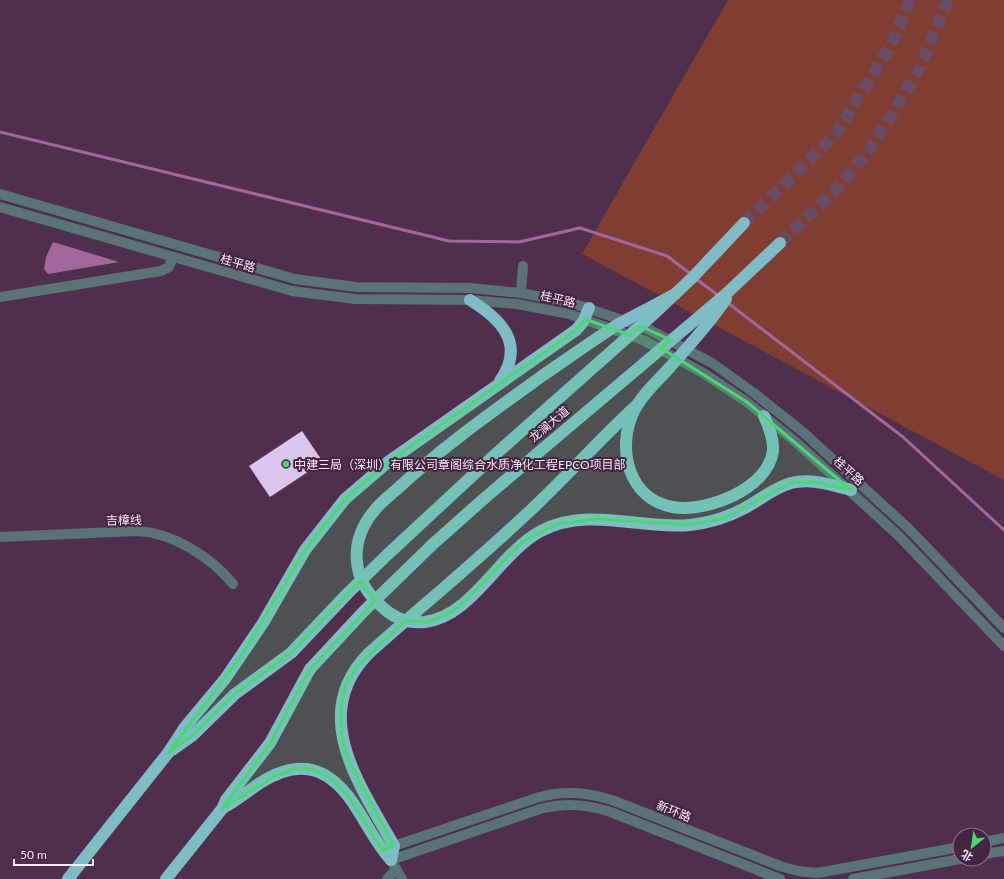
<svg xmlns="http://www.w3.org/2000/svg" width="1004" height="879" font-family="Lato,'Noto Sans SC',sans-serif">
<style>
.green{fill:#803d33}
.water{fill:#a2679c}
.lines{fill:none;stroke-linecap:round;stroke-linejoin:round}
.stream{stroke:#a2679c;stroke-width:3}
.building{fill:#dbc4ee}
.highway-tunnel{stroke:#694b66;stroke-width:12;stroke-dasharray:12 6;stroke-linecap:butt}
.minor{stroke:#5b7277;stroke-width:10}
.highway{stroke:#80bcc6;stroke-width:12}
.marked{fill:#4cd676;fill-opacity:0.2;stroke:#4cd676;stroke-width:3;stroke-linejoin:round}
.poi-dot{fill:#4cd676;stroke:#442541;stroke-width:1.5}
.labels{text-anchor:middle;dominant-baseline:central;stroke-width:4;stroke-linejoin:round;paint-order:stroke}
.street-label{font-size:12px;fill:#fde9fb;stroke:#442541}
.poi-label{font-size:12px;fill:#fde9fb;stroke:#442541;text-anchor:start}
</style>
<rect width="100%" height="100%" fill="#4f2f4c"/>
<polygon class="green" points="728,0 1004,0 1004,480 582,254"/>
<polygon class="water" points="53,242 119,262 48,274 44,269 46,257"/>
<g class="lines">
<g class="stream">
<polyline points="0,132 449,241 519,242 580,228 667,256 692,275"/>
<polyline points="696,279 719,296"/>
<polyline points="728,303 903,437 1004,530"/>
</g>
</g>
<polygon class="building" points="302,431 323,462 270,497 249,466"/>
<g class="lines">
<g class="highway-tunnel">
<polyline points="744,223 835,135 891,45 910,0"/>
<polyline points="780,243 838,188 871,147 896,108 919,69 948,0"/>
</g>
<g class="minor">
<polyline points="0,194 295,279 356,287 470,288 521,293 572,303 648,329 712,363 754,393 804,433 908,528 1004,628"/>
<polyline points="0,207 292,291 355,299 470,300 517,304 569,314 643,340 705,374 747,402 796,442 899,536 1004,646"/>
<polyline points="521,293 523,266"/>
<polyline points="0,297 161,271 169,267 173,257"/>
<path d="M0,537L138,531C173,533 211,557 233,584"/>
<polyline points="984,842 1004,838"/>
<path d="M388,848L536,798C563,790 586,792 612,800L780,866L798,871L817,873L960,847"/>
<polyline points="984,854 1004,851"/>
<polyline points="387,879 396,869"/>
<path d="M402,879L391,860L540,809C564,803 584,804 608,811L780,879"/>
<polyline points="853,879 960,859"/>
</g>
<g class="highway">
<path d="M675,294C656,305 636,314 617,325C592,341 567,359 542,376C492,412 441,448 396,490C388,497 380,503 374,511C349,541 351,579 380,605C392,617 407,624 425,622C473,616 499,553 541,531C588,506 641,530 690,525C708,523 726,518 743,509C759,501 773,488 791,483C811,478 832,485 851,490"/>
<path d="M726,299C709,324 690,345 670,367C658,381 642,394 634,411C616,448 628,499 673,507C706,513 768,489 773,451C774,440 769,427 764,416"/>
<path d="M470,300C501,319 526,344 500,381"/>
<polyline points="172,750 193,735 235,694 291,653 348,593 387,555 498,452 656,312 692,278 744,223"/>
<path d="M223,808C236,801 248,791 260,783C303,756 332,769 357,809C368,826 377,845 391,860"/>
<path d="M391,860L394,846C361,786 308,716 368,654C423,605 479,559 532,509C568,475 601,438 638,404"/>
<polyline points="68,879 168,753 185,727 225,679 263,623 305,550 345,499 388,462 576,330 583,322 589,308"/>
<polyline points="166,879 222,809 226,800 270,743 310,669 364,611 433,544 487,496 726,294 780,243"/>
</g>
</g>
<path class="marked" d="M585,319L630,335L640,326L671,340L661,348L747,402L851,490L813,482L791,483L725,518L689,525L598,519L558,524L521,543L465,602L447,615L427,622L405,621L356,668L346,684L341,710L342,736L349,761L394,846L382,850L349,797L332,780L312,769H295L273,777L222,809L270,743L310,669L375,601L360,582L291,653L235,694L193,735L168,753L241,656L305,550L345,499L388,462L576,330Z"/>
<circle class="poi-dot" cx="286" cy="464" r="4"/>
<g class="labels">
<g class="street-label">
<text transform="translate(238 263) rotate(16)">桂平路</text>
<text transform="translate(558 299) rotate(13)">桂平路</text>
<text transform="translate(549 424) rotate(-40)">龙澜大道</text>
<text transform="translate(849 471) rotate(42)">桂平路</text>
<text transform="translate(124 520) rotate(-1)">吉樟线</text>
<text transform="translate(674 811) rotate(22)">新环路</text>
</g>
<g class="poi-label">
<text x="294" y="464">中建三局（深圳）有限公司章阁综合水质净化工程EPCO项目部</text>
</g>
</g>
<g transform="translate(972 847) rotate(210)"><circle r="19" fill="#442541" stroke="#8e738b"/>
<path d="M0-3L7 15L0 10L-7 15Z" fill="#4cd676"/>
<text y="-6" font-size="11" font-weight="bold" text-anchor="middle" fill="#fde9fb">北</text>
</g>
<path d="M14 859v6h79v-6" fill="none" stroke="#fde9fb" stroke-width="2"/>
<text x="20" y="859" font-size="12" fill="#fde9fb" stroke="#442541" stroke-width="3" paint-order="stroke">50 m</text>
</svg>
